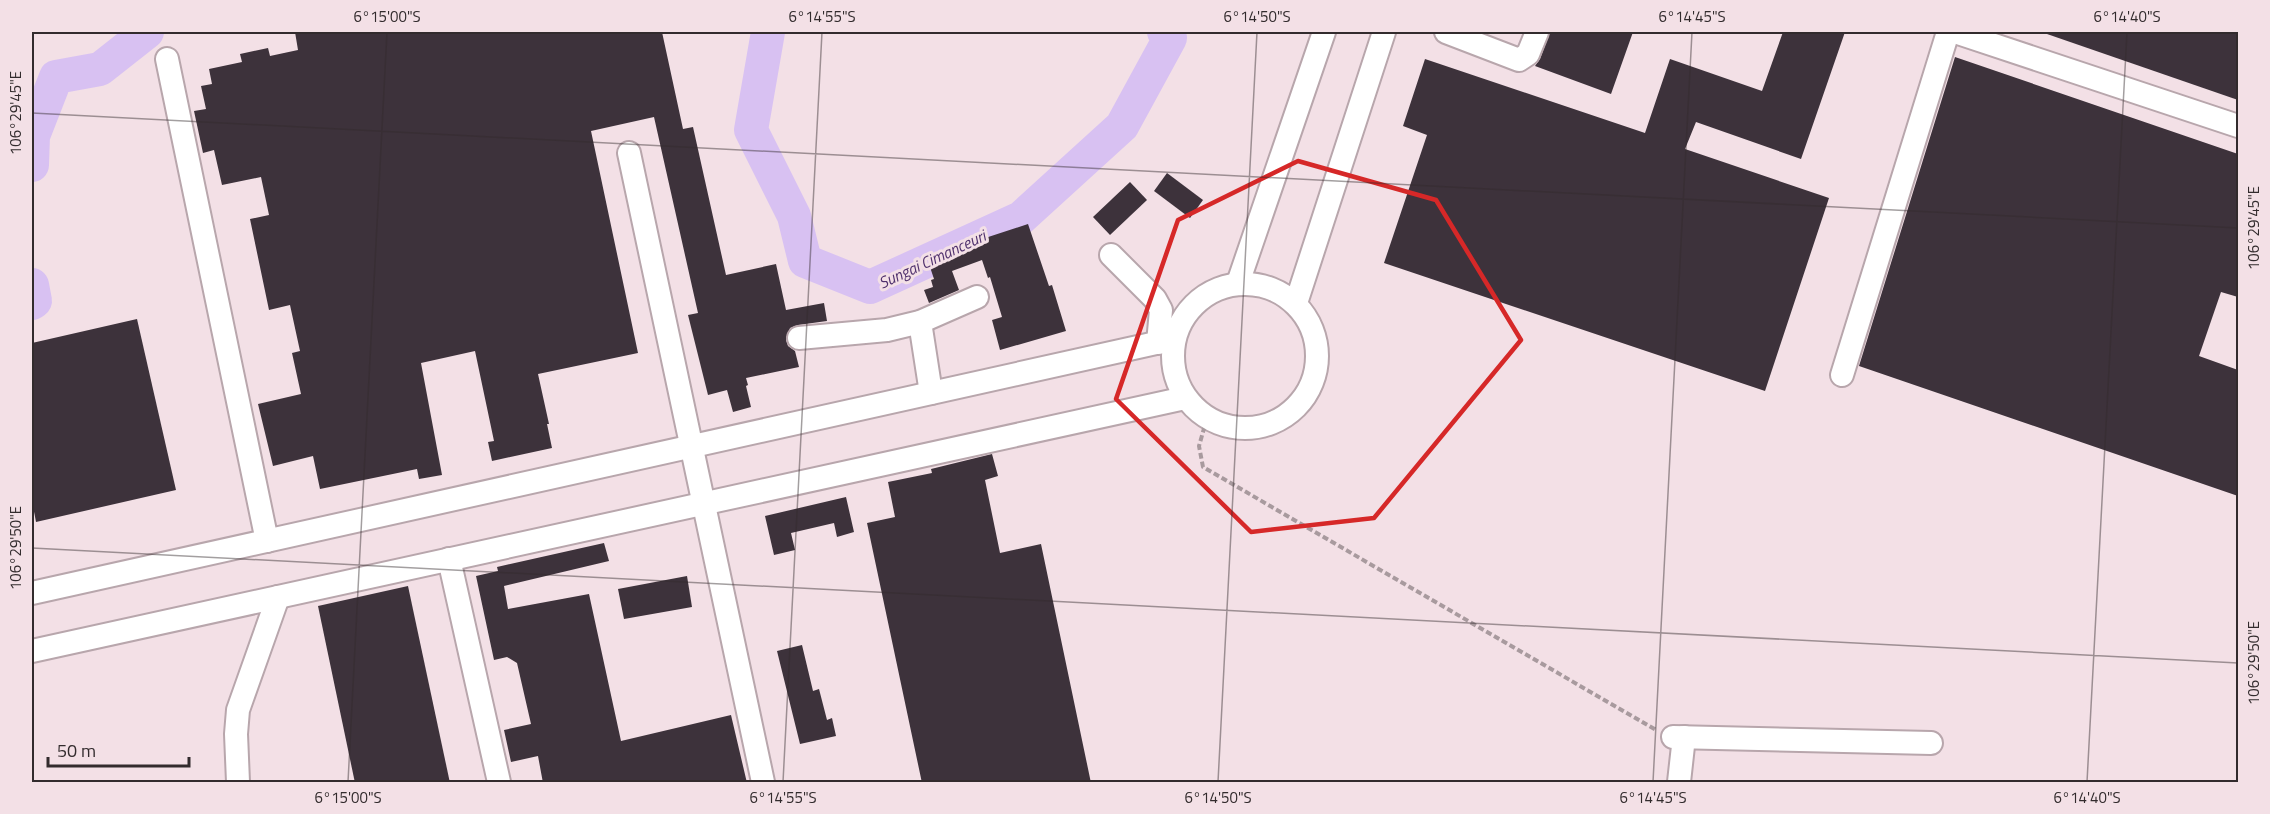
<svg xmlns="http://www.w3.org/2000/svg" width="2270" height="814" font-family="'Titillium Web',sans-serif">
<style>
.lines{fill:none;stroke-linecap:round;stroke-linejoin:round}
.river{stroke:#d8c1f2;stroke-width:34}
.building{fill:#3d323b}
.minor-casing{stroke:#b8a6ac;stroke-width:26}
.path{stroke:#a89a9e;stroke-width:4;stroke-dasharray:6 3;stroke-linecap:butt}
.minor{stroke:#fff;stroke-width:22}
.marked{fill:none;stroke:#d62828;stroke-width:4.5;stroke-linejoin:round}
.ticks{fill:none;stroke:#322b2d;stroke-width:1.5;stroke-opacity:0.45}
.labels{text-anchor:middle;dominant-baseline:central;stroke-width:6;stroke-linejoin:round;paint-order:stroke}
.water-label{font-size:16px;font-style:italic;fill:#50316d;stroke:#f3e0e6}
.neatline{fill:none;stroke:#322b2d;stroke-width:2}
.ticks-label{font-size:15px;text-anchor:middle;fill:#322b2d}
</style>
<rect width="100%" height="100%" fill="#f3e0e6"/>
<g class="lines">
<g class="river">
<polyline points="768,32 751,130 794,216 805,261 870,287 1021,218 1122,126 1170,38 1164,32"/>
<polyline points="32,165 33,136 56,77 100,69 147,32"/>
<polyline points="32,285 35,301 32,303"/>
</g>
</g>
<g class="building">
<polygon points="295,32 662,32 683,129 693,127 726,275 776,264 786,310 824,303 827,321 798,325 790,328 786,340 788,346 795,351 799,367 746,378 748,385 746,386 751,407 733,412 727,390 708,395 688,315 698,313 654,117 591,131 638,353 538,374 549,424 547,424 552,448 492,461 488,442 494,441 475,351 421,363 442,475 419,479 417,469 320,489 313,456 273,466 258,404 301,394 292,353 300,351 290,305 269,310 250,219 269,215 261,177 222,185 214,150 203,153 194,111 206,109 201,86 212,84 209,69 242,62 240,54 268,48 270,56 298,50"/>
<polygon points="1550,32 1633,32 1611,94 1535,66 1540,59"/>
<polygon points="1783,32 1845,32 1801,159 1696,122 1685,149 1829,198 1765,391 1384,263 1427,135 1403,126 1425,59 1645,133 1670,59 1762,91"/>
<polygon points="2048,32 2238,32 2238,100 2047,34"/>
<polygon points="1955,57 2238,154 2238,297 2221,292 2199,356 2238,370 2238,496 1859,366"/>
<polygon points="1167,173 1203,200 1190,218 1154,191"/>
<polygon points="1130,182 1147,200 1110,235 1093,217"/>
<polygon points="1028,224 1049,286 1052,285 1066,331 1000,350 992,320 1002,317 990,277 988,278 982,260 952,271 959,290 929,303 924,290 933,287 931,280 934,279 929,264 961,252 960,248 976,241"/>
<polygon points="137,319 176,490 36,522 32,501 32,343"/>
<polygon points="992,454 998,476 985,480 1000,553 1041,544 1091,783 922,783 867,523 895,517 888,482 932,473 931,469"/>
<polygon points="846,497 854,532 837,537 834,523 791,533 795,550 774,555 765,516"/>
<polygon points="604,543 609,561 504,586 508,609 589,594 621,741 731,715 747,783 543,783 538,756 511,762 504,730 531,724 517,663 507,657 494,660 476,576 498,571 497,567"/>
<polygon points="687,576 692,607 624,619 618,589"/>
<polygon points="408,586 450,783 355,783 318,606"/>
<polygon points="802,645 813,691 819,689 827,720 832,718 836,736 800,744 777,651"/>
</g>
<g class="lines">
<defs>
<g id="minor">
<polyline points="1446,32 1519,60 1528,54 1537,32"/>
<polyline points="1955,32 2238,126"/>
<polyline points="167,59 267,541"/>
<polyline points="629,153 763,782"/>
<polyline points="1111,255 1155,299 1161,310 1158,343"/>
<polyline points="1238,283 1324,32"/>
<circle cx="1245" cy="356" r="72"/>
<polyline points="1296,303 1384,32"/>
<polyline points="920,322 931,393"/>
<polyline points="799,338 887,330 920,322 977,297"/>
<polyline points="1842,375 1948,32"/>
<polyline points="449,559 499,782"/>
<polyline points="32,593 1174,339"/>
<polyline points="32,651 1185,398"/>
<polyline points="1673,737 1931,743"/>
<polyline points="238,782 236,734 238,710 278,597"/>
<polyline points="1679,782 1684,737"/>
</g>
</defs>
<use href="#minor" class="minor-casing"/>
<polyline class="path" points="1207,418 1199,446 1203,467 1656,730"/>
<use href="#minor" class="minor"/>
</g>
<path class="marked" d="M1298,161L1436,200L1521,340L1374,518L1251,532L1116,399L1178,220Z"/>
<path class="ticks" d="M32,113L2238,228M32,548L2238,663M348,782L387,32M783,782L822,32M1218,782L1257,32M1653,782L1692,32M2087,782L2127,32"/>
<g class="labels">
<g class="water-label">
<text transform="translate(932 259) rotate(-25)">Sungai Cimanceuri</text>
</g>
</g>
<rect width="2270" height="814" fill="none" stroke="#f3e0e6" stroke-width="66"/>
<path d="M48 757v9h141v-9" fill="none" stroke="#322b2d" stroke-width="3"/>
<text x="57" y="757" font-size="18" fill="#322b2d" stroke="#f3e0e6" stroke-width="4.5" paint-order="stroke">50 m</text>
<rect x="33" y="33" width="2204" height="748" class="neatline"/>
<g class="ticks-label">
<text x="387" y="22">6°15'00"S</text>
<text x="822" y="22">6°14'55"S</text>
<text x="1257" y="22">6°14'50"S</text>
<text x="1692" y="22">6°14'45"S</text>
<text x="2127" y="22">6°14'40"S</text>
<text transform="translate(16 113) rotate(-90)" y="5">106°29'45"E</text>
<text transform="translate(2254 228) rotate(-90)" y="5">106°29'45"E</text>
<text transform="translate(16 548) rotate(-90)" y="5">106°29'50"E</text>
<text transform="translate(2254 663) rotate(-90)" y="5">106°29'50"E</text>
<text x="348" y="803">6°15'00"S</text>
<text x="783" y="803">6°14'55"S</text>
<text x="1218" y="803">6°14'50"S</text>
<text x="1653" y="803">6°14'45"S</text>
<text x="2087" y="803">6°14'40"S</text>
</g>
</svg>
